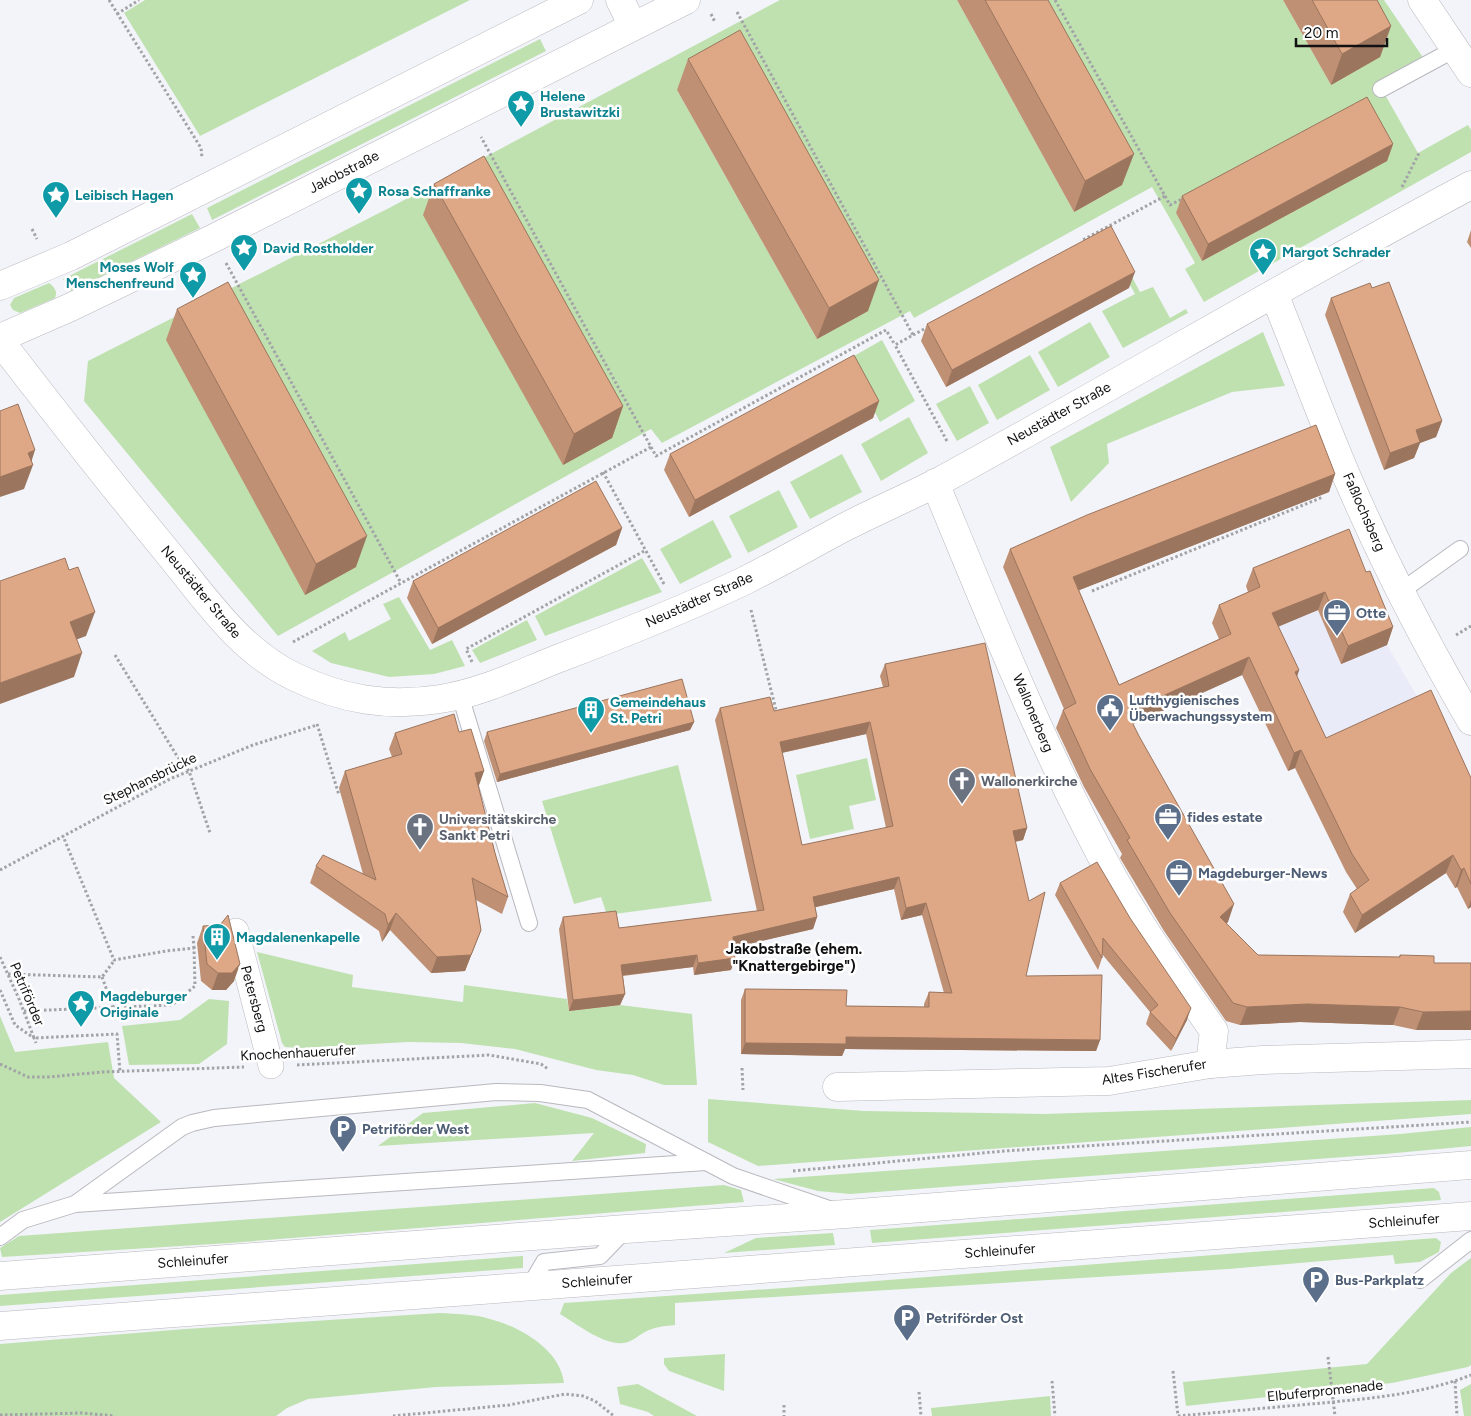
<svg xmlns="http://www.w3.org/2000/svg" width="1471" height="1416" font-family="Figtree,sans-serif">
<style>
.built{fill:#eaebf8}
.green{fill:#bfe1b0;fill-rule:evenodd}
.lines{fill:none;stroke-linecap:round;stroke-linejoin:round}
.service-casing{stroke:#b8b8be;stroke-width:18}
.pedestrian-casing{stroke:#b8b8be;stroke-width:26}
.minor-casing{stroke:#b8b8be;stroke-width:29}
.tertiary-casing{stroke:#b8b8be;stroke-width:29}
.secondary-casing{stroke:#b8b8be;stroke-width:29}
.path{stroke:#a2a3a7;stroke-width:3;stroke-dasharray:2.5 2.5;stroke-linecap:butt}
.service{stroke:#fff;stroke-width:16}
.pedestrian{stroke:#fff;stroke-width:25}
.minor{stroke:#fff;stroke-width:28}
.tertiary{stroke:#fff;stroke-width:28}
.secondary{stroke:#fff;stroke-width:28}
.wall{fill:#bf9073;fill-rule:evenodd}
.shaded-wall{fill:#9b755e}
.building{fill:#dea786;stroke:#9b755e;fill-rule:evenodd}
.labels{text-anchor:middle;dominant-baseline:central;stroke-width:5;stroke-linejoin:round;paint-order:stroke}
.culture-label{font-size:14px;font-weight:bold;fill:#0d838f;stroke:#fff;text-anchor:start}
.street-label{font-size:14px;fill:#111113;stroke:#fff}
.service-label{font-size:14px;font-weight:bold;fill:#4e5e75;stroke:#fff;text-anchor:start}
.worship-label{font-size:14px;font-weight:bold;fill:#5b616d;stroke:#fff;text-anchor:start}
.neighbourhood-label{font-size:15px;font-weight:bold;fill:#111113;stroke:#fff}
</style>
<rect width="100%" height="100%" fill="#f3f4f9"/>
<polygon class="built" points="1328,574 1341,664 1387,645 1424,708 1319,756 1264,632"/>
<g class="green">
<polygon points="145,0 470,0 200,136 124,13"/>
<path d="M780,0H957L1074,212L1122,185L1020,0H1283L1331,85L1348,0H1384L1424,59L1379,84L1418,153L1468,125L1471,130V152L1204,302L1185,269L1195,263L1152,187L914,318L910,311L662,443L651,429L278,636L84,401L88,361L391,207ZM677,90L867,311L817,339ZM1386,161L1202,261L1176,213Z"/>
<polygon points="540,39 546,51 212,220 207,208"/>
<polygon points="192,214 200,228 71,291 63,279"/>
<polygon points="1108,232 1140,292 1153,287 1170,318 1186,309 1188,313 1123,348 1102,311 1135,294 1102,235"/>
<path d="M49,283C54,287 58,291 55,298L20,313L13,310L10,305L14,298Z"/>
<polygon points="1090,322 1110,357 1058,387 1038,352"/>
<polygon points="1263,332 1285,386 1232,392 1107,444 1109,463 1071,502 1050,447"/>
<polygon points="882,340 915,401 880,422 847,360"/>
<polygon points="1030,355 1050,390 997,420 978,385"/>
<polygon points="970,386 989,423 957,441 936,404"/>
<polygon points="909,417 928,453 881,481 861,444"/>
<polygon points="842,454 862,492 810,519 790,482"/>
<polygon points="779,490 798,527 748,553 729,516"/>
<polygon points="713,520 732,557 680,584 660,549"/>
<polygon points="642,558 662,592 545,636 535,616"/>
<polygon points="399,597 430,650 452,640 465,666 434,674 389,677 331,663 312,651 345,632 349,641 391,619 383,604"/>
<polygon points="527,620 537,640 480,663 472,650"/>
<polygon points="867,758 876,800 849,806 854,829 810,839 796,775"/>
<polygon points="678,765 712,901 607,915 601,897 574,904 542,801"/>
<polygon points="257,952 353,975 352,987 463,1002 464,985 567,999 569,1011 620,1005 692,1014 697,1085 664,1085 633,1075 596,1070 515,1049 461,1043 408,1042 300,1048 285,1047 282,1043"/>
<polygon points="209,999 229,1001 227,1044 199,1064 129,1065 122,1026 180,1020"/>
<polygon points="0,1016 15,1052 108,1042 114,1078 161,1122 0,1222"/>
<polygon points="708,1099 864,1111 1044,1114 1471,1100 1471,1114 758,1166 708,1142"/>
<polygon points="535,1103 592,1118 646,1144 645,1153 572,1161 594,1133 378,1146 423,1113"/>
<polygon points="1471,1127 1471,1146 1385,1154 850,1194 818,1191 773,1179 1400,1134"/>
<polygon points="724,1185 741,1190 744,1202 230,1243 2,1257 0,1248 19,1236"/>
<polygon points="1434,1188 1439,1192 1441,1200 872,1243 870,1230"/>
<polygon points="833,1233 835,1245 724,1253 756,1238"/>
<path d="M1436,1238L1441,1242L1439,1252L1420,1262L1395,1264L1393,1255L1228,1269L675,1303V1325C665,1326 654,1327 645,1332C639,1335 634,1340 628,1342C608,1349 577,1324 560,1314L564,1303L784,1288Z"/>
<polygon points="523,1256 523,1268 0,1306 0,1295"/>
<polygon points="1471,1258 1471,1365 1468,1367 1392,1383 1186,1406 1183,1382 1367,1364 1451,1273"/>
<path d="M440,1313C456,1314 474,1314 490,1319C520,1327 560,1349 564,1383L436,1387L308,1399L287,1408L276,1416H0V1344L185,1329Z"/>
<polygon points="725,1354 724,1391 669,1371 664,1364 664,1358"/>
<polygon points="638,1384 697,1416 654,1416 648,1412 620,1404 617,1387"/>
<polygon points="1471,1384 1471,1416 1464,1416 1460,1390"/>
<polygon points="1050,1396 1051,1416 932,1416 931,1408"/>
</g>
<g class="lines">
<defs>
<g id="service">
<polyline points="1381,89 1455,49"/>
<polyline points="1400,592 1460,549"/>
<polyline points="460,695 529,923"/>
<polyline points="75,1204 706,1162"/>
<polyline points="0,1237 23,1220 75,1204 182,1127 192,1123 214,1118 496,1092 540,1093 588,1100 733,1176 832,1210"/>
<polyline points="1420,1280 1471,1240"/>
<polyline points="530,1286 544,1262 600,1256 626,1229"/>
</g>
<polyline id="pedestrian" points="236,931 271,1066"/>
<g id="minor">
<polyline points="620,0 633,26"/>
<polyline points="1422,0 1471,73"/>
<path d="M1274,294C1299,355 1321,417 1347,477C1383,561 1425,642 1471,721"/>
<path d="M0,341C54,411 108,480 164,548C203,595 238,650 295,677C343,700 387,707 440,699C481,693 519,674 557,659C620,635 683,610 744,581C778,564 811,545 845,527C876,511 909,497 940,481C1118,384 1292,280 1471,185"/>
<path d="M935,483C991,618 1045,755 1116,883C1145,934 1180,983 1214,1031L1210,1064"/>
<polyline points="837,1087 1109,1081 1210,1064 1263,1060 1471,1054"/>
</g>
<g id="tertiary">
<polyline points="0,286 71,256 579,0"/>
<polyline points="0,338 71,307 212,239 686,0"/>
</g>
<g id="secondary">
<polyline points="0,1276 626,1229 846,1214 1471,1165"/>
<polyline points="0,1326 1471,1216"/>
</g>
</defs>
<use href="#service" class="service-casing"/>
<use href="#pedestrian" class="pedestrian-casing"/>
<use href="#minor" class="minor-casing"/>
<use href="#tertiary" class="tertiary-casing"/>
<use href="#secondary" class="secondary-casing"/>
<g class="path">
<polyline points="109,0 201,148 202,158"/>
<polyline points="1055,0 1165,196 1081,241"/>
<polyline points="737,12 913,335 895,345 948,443"/>
<polyline points="117,14 139,0"/>
<polyline points="711,14 715,22"/>
<polyline points="1402,187 1419,153"/>
<polyline points="1165,196 1170,205 1184,198"/>
<polyline points="32,229 37,239"/>
<polyline points="226,263 401,583"/>
<polyline points="913,335 928,327"/>
<polyline points="651,447 656,456 886,330 895,345"/>
<polyline points="603,472 665,586"/>
<polyline points="1092,591 1323,497"/>
<polyline points="751,610 777,714"/>
<polyline points="1456,635 1471,626"/>
<polyline points="293,642 651,447 481,137"/>
<polyline points="115,655 177,756 189,771 210,833"/>
<polyline points="472,662 466,649 646,550"/>
<polyline points="317,724 339,795"/>
<polyline points="0,870 170,779 253,745 317,725"/>
<polyline points="193,936 194,948"/>
<polyline points="0,957 19,999 34,1038 117,1034 120,1072"/>
<polyline points="8,974 102,977 114,961"/>
<polyline points="102,977 113,1007"/>
<polyline points="0,990 15,1025 34,1038 36,1043"/>
<polyline points="24,1011 172,1005 195,986 194,948 166,951 114,960 63,836"/>
<polyline points="0,1064 28,1077 48,1077 102,1072 244,1067"/>
<polyline points="297,1065 489,1055 541,1064 548,1069"/>
<polyline points="742,1068 743,1090"/>
<polyline points="793,1171 1004,1151 1471,1122"/>
<polyline points="1328,1357 1335,1416"/>
<polyline points="1173,1371 1178,1416"/>
<polyline points="1052,1381 1055,1416"/>
<polyline points="1455,1381 1457,1416"/>
<polyline points="919,1392 921,1416"/>
<polyline points="784,1405 784,1416"/>
<polyline points="0,1415 82,1413 115,1416"/>
<polyline points="393,1416 509,1405 565,1394 583,1396 595,1401 614,1416"/>
<path d="M1178,1416C1222,1412 1266,1408 1311,1404C1365,1399 1420,1395 1471,1375"/>
</g>
<use href="#service" class="service"/>
<use href="#pedestrian" class="pedestrian"/>
<use href="#minor" class="minor"/>
<use href="#tertiary" class="tertiary"/>
<use href="#secondary" class="secondary"/>
</g>
<g class="wall">
<polygon points="957,0 1048,0 1122,185 1074,212"/>
<polygon points="1283,0 1377,0 1391,26 1380,57 1331,85"/>
<polygon points="688,59 868,311 817,339 677,90"/>
<polygon points="1393,144 1387,161 1202,261 1176,213 1182,196"/>
<polygon points="434,184 623,406 612,438 563,465 423,215"/>
<polygon points="1471,230 1471,248 1467,242"/>
<polygon points="1129,288 946,387 921,341 927,324"/>
<polygon points="1372,288 1442,421 1436,437 1420,443 1414,458 1384,470 1325,315 1331,298"/>
<polygon points="177,309 356,567 305,595 166,340"/>
<polygon points="879,401 873,418 689,517 664,470 670,454"/>
<polygon points="1335,474 1329,492 1079,590 1119,685 1219,639 1212,623 1219,605 1248,592 1246,586 1253,568 1366,572 1393,627 1387,645 1341,664 1318,610 1278,626 1299,670 1297,677 1326,738 1471,778 1471,907 1468,909 1457,887 1455,888 1446,873 1355,933 1343,912 1350,894 1357,889 1346,872 1295,768 1288,771 1242,675 1133,724 1228,922 1226,923 1258,955 1399,957 1400,955 1434,963 1471,963 1416,1030 1393,1025 1300,1022 1240,1025 1226,1021 1164,931 1120,858 1122,854 1084,787 1056,728 1063,710 1064,709 1003,567 1010,549"/>
<polygon points="622,528 616,545 432,644 407,598 413,581"/>
<path d="M885,664L1027,828L1023,840L1015,842L1026,976L1100,1040L1096,1051L845,1049L842,1056L741,1054V1000L745,989L846,1006L924,1007V1004L929,992L944,993L922,915L901,920L894,889L815,907L817,917L813,929L734,947L735,958L731,970L694,975L693,967L623,976L625,994L620,1005L569,1011L559,929L563,917L619,928L757,911L715,720L720,708L774,711L883,687L880,676ZM866,734L886,828L802,845L782,753Z"/>
<polygon points="694,722 690,730 497,782 484,741 487,732"/>
<polygon points="459,732 484,771 478,787 495,853 508,897 502,914 476,900 481,930 465,971 431,973 390,930 382,942 379,931 310,883 316,866 363,874 339,788 345,771 392,757 389,749 395,733"/>
<polygon points="1060,883 1187,1020 1171,1051 1146,1024 1150,1012 1102,954 1102,958 1098,970 1055,895"/>
<polygon points="203,926 234,981 226,990 212,990 201,981 197,943"/>
</g>
<g class="shaded-wall">
<polygon points="1391,26 1380,57 1331,85 1342,54"/>
<polygon points="1393,144 1387,161 1202,261 1208,244"/>
<polygon points="1134,154 1122,185 1074,212 1085,181"/>
<polygon points="1135,272 1129,288 946,387 952,370"/>
<polygon points="879,280 868,311 817,339 829,308"/>
<polygon points="879,401 873,418 689,517 695,500"/>
<polygon points="623,406 612,438 563,465 574,434"/>
<polygon points="1442,421 1436,437 1420,443 1414,458 1384,470 1390,453 1416,430"/>
<polygon points="35,450 30,466 33,465 24,489 0,497 0,477 28,453"/>
<polygon points="1335,474 1329,492 1067,595 1073,577"/>
<polygon points="622,528 616,545 432,644 438,628"/>
<polygon points="367,536 356,567 305,595 316,564"/>
<polygon points="1325,592 1318,610 1266,632 1272,613"/>
<polygon points="95,612 86,636 62,645 70,622"/>
<polygon points="1393,627 1387,645 1341,664 1348,646"/>
<polygon points="82,653 74,677 0,704 0,683"/>
<polygon points="1249,657 1242,675 1120,730 1127,712"/>
<polygon points="1299,670 1293,688 1295,672"/>
<polygon points="694,722 690,730 497,782 500,774"/>
<polygon points="870,722 866,734 776,754 780,742"/>
<polygon points="1301,750 1295,768 1288,771 1294,753"/>
<polygon points="484,771 478,788 475,773"/>
<polygon points="1027,828 1023,840 1008,843 1013,831"/>
<polygon points="1453,855 1446,873 1355,933 1362,915"/>
<polygon points="1464,868 1457,887 1455,888 1461,870"/>
<polygon points="899,877 894,889 808,909 813,897"/>
<polygon points="1471,900 1471,907 1468,909"/>
<polygon points="926,903 922,915 901,920 906,908"/>
<polygon points="1234,904 1228,922 1214,935 1220,917"/>
<polygon points="396,913 390,930 382,942 388,925"/>
<polygon points="817,917 813,929 728,949 733,937"/>
<polygon points="481,930 465,971 431,973 437,957"/>
<polygon points="697,955 693,967 617,976 621,965"/>
<polygon points="735,958 731,970 694,975 698,963"/>
<polygon points="240,964 234,981 226,990 212,990 218,973"/>
<polygon points="625,994 620,1005 569,1011 573,1000"/>
<polygon points="1307,1004 1400,1007 1393,1025 1300,1022 1240,1025 1247,1007"/>
<polygon points="1191,1008 1187,1020 1171,1051 1176,1039"/>
<polygon points="1471,1011 1471,1030 1416,1030 1423,1012"/>
<polygon points="846,1037 1100,1040 1096,1051 845,1049 842,1056 741,1054 745,1043"/>
</g>
<g class="building">
<polygon points="985,0 1048,0 1134,154 1085,181"/>
<polygon points="1312,0 1377,0 1391,26 1342,54"/>
<polygon points="740,30 879,280 829,308 688,59"/>
<polygon points="1367,97 1393,144 1208,244 1182,196"/>
<polygon points="484,156 623,406 574,434 434,184"/>
<polygon points="1111,226 1135,272 952,370 927,324"/>
<polygon points="228,282 367,536 316,564 177,309"/>
<polygon points="1389,282 1442,421 1416,430 1420,442 1390,453 1331,298 1370,283 1372,288"/>
<polygon points="854,355 879,401 695,500 670,454"/>
<polygon points="18,404 35,450 28,453 33,465 0,477 0,411"/>
<polygon points="1316,425 1335,474 1073,577 1119,685 1231,634 1219,605 1260,587 1253,568 1349,529 1366,572 1370,571 1393,627 1348,646 1325,592 1272,613 1299,670 1295,672 1326,738 1431,690 1471,778 1471,884 1464,868 1461,870 1453,855 1362,915 1350,894 1369,880 1352,854 1301,750 1294,753 1249,657 1127,712 1139,736 1234,904 1220,917 1258,955 1400,957 1400,955 1434,956 1434,963 1471,963 1471,1011 1423,1012 1400,1007 1307,1004 1247,1007 1233,1003 1170,913 1127,840 1130,838 1090,769 1063,710 1076,703 1010,549 1087,515"/>
<polygon points="596,481 622,528 438,628 413,581"/>
<polygon points="65,558 69,570 78,567 95,612 70,622 82,653 0,683 0,581"/>
<path d="M985,643L1027,828L1013,831L1029,901L1045,892L1026,976L1102,975L1100,1040L846,1037V1044L745,1043V989L847,990L846,1006L929,1007V992L952,993L926,903L906,908L899,877L813,897L817,917L733,937L735,958L698,963L697,955L621,965L625,994L573,1000L563,917L616,911L619,928L764,910L720,708L770,697L774,711L889,686L885,664ZM870,722L893,826L802,845L780,742Z"/>
<polygon points="682,679 694,722 500,774 487,732"/>
<polygon points="454,714 459,732 471,729 484,771 475,773 495,853 508,897 472,878 481,930 471,955 437,957 396,913 388,925 385,914 316,866 323,855 376,880 345,771 402,754 395,733"/>
<polygon points="1097,862 1130,918 1191,1008 1176,1039 1150,1012 1158,1005 1103,938 1102,958 1060,883"/>
<polygon points="228,915 240,964 232,973 218,973 207,964 203,926 220,925"/>
</g>
<defs>
<symbol id="sight-pin" viewBox="-11 -11 22 30"><path d="M0 17L-7.5 6A9.5 9.5 0 1 1 7.5 6Z" fill="#0f9aa8" stroke="#fff"/><path d="M0-6L1.8-2.2L6-1.7L2.9 1.2L3.7 5.4L0 3.3L-3.7 5.4L-2.9 1.2L-6-1.7L-1.8-2.2Z" fill="#fff"/></symbol>
<symbol id="office-pin" viewBox="-11 -11 22 30"><path d="M0 17L-7.5 6A9.5 9.5 0 1 1 7.5 6Z" fill="#5c6f8a" stroke="#fff"/><path d="M-6-3h4V-5.5h4V-3h4V5H-6ZM-1-4.5V-3h2v-1.5ZM-6 0V1H6V0Z" fill="#fff"/></symbol>
<symbol id="civic-pin" viewBox="-11 -11 22 30"><path d="M0 17L-7.5 6A9.5 9.5 0 1 1 7.5 6Z" fill="#5c6f8a" stroke="#fff"/><path d="M-.6-6.5H3V-4.5H.6V-3L4-1V1h2V6H-6V1h2V-1L-.6-3ZM-1.2 2.5V6h2.4V2.5Z" fill="#fff"/></symbol>
<symbol id="building-pin" viewBox="-11 -11 22 30"><path d="M0 17L-7.5 6A9.5 9.5 0 1 1 7.5 6Z" fill="#0f9aa8" stroke="#fff"/><path d="M-4-6H4V6H1V3H-1V6H-4ZM-2.5-4.3h1.7v1.8h-1.7ZM.8-4.3h1.7v1.8H.8ZM-2.5-1h1.7V.8h-1.7ZM.8-1h1.7V.8H.8Z" fill="#fff"/></symbol>
<symbol id="church-pin" viewBox="-11 -11 22 30"><path d="M0 17L-7.5 6A9.5 9.5 0 1 1 7.5 6Z" fill="#6b7280" stroke="#fff"/><path d="M-1.2-6h2.4v3.5h3.3v2.4h-3.3V6h-2.4V-.1h-3.3v-2.4h3.3Z" fill="#fff"/></symbol>
<symbol id="parking-pin" viewBox="-11 -11 22 30"><path d="M0 17L-7.5 6A9.5 9.5 0 1 1 7.5 6Z" fill="#5c6f8a" stroke="#fff"/><path d="M-3.5-5.5H1a3.5 3.5 0 0 1 0 7H-1V5.5H-3.5ZM-1-3.4V-.6H.8a1.4 1.4 0 0 0 0-2.8Z" fill="#fff"/></symbol>
</defs>
<g fill-rule="evenodd">
<use href="#sight-pin" x="505" y="88" width="32" height="43"/>
<use href="#sight-pin" x="343" y="175" width="32" height="43"/>
<use href="#sight-pin" x="40" y="179" width="32" height="43"/>
<use href="#sight-pin" x="228" y="232" width="32" height="43"/>
<use href="#sight-pin" x="1247" y="236" width="32" height="43"/>
<use href="#sight-pin" x="177" y="259" width="32" height="43"/>
<use href="#office-pin" x="1321" y="597" width="32" height="43"/>
<use href="#civic-pin" x="1094" y="692" width="32" height="43"/>
<use href="#building-pin" x="575" y="694" width="32" height="43"/>
<use href="#church-pin" x="946" y="765" width="32" height="43"/>
<use href="#office-pin" x="1152" y="801" width="32" height="43"/>
<use href="#church-pin" x="404" y="811" width="32" height="43"/>
<use href="#office-pin" x="1163" y="857" width="32" height="43"/>
<use href="#building-pin" x="201" y="921" width="32" height="43"/>
<use href="#sight-pin" x="65" y="988" width="32" height="43"/>
<use href="#parking-pin" x="327" y="1113" width="32" height="43"/>
<use href="#parking-pin" x="1300" y="1264" width="32" height="43"/>
<use href="#parking-pin" x="891" y="1302" width="32" height="43"/>
</g>
<g class="labels">
<g class="culture-label">
<text x="540" y="96">Helene<tspan x="540" dy="16">Brustawitzki</tspan></text>
<text x="378" y="191">Rosa Schaffranke</text>
<text x="75" y="195">Leibisch Hagen</text>
<text x="263" y="248">David Rostholder</text>
<text x="1282" y="252">Margot Schrader</text>
<text x="174" y="267" text-anchor="end">Moses Wolf<tspan x="174" dy="16">Menschenfreund</tspan></text>
<text x="610" y="702">Gemeindehaus<tspan x="610" dy="16">St. Petri</tspan></text>
<text x="236" y="937">Magdalenenkapelle</text>
<text x="100" y="996">Magdeburger<tspan x="100" dy="16">Originale</tspan></text>
</g>
<g class="street-label">
<text transform="translate(344 172) rotate(-27)">Jakobstraße</text>
<text transform="translate(1059 414) rotate(-29)">Neustädter Straße</text>
<text transform="translate(1364 512) rotate(66)">Faßlochsberg</text>
<text transform="translate(201 592) rotate(50)">Neustädter Straße</text>
<text transform="translate(699 600) rotate(-24)">Neustädter Straße</text>
<text transform="translate(1033 713) rotate(67)">Wallonerberg</text>
<text transform="translate(150 779) rotate(-26)">Stephansbrücke</text>
<text transform="translate(27 994) rotate(67)">Petriförder</text>
<text transform="translate(254 999) rotate(75)">Petersberg</text>
<text transform="translate(298 1053) rotate(-3)">Knochenhauerufer</text>
<text transform="translate(1154 1072) rotate(-9)">Altes Fischerufer</text>
<text transform="translate(1404 1221) rotate(-4)">Schleinufer</text>
<text transform="translate(1000 1251) rotate(-4)">Schleinufer</text>
<text transform="translate(193 1261) rotate(-4)">Schleinufer</text>
<text transform="translate(597 1281) rotate(-4)">Schleinufer</text>
<text transform="translate(1325 1391) rotate(-6)">Elbuferpromenade</text>
</g>
<g class="service-label">
<text x="1356" y="613">Otte</text>
<text x="1129" y="700">Lufthygienisches<tspan x="1129" dy="16">Überwachungssystem</tspan></text>
<text x="1187" y="817">fides estate</text>
<text x="1198" y="873">Magdeburger-News</text>
<text x="362" y="1129">Petriförder West</text>
<text x="1335" y="1280">Bus-Parkplatz</text>
<text x="926" y="1318">Petriförder Ost</text>
</g>
<g class="worship-label">
<text x="981" y="781">Wallonerkirche</text>
<text x="439" y="819">Universitätskirche<tspan x="439" dy="16">Sankt Petri</tspan></text>
</g>
<g class="neighbourhood-label">
<text x="794" y="949">Jakobstraße (ehem.<tspan x="794" dy="17">"Knattergebirge")</tspan></text>
</g>
</g>
<path d="M1296 38v8h91v-8" fill="none" stroke="#111113" stroke-width="2.5"/>
<text x="1304" y="38" font-size="15" fill="#111113" stroke="#ffffff" stroke-width="4" paint-order="stroke">20 m</text>
</svg>
